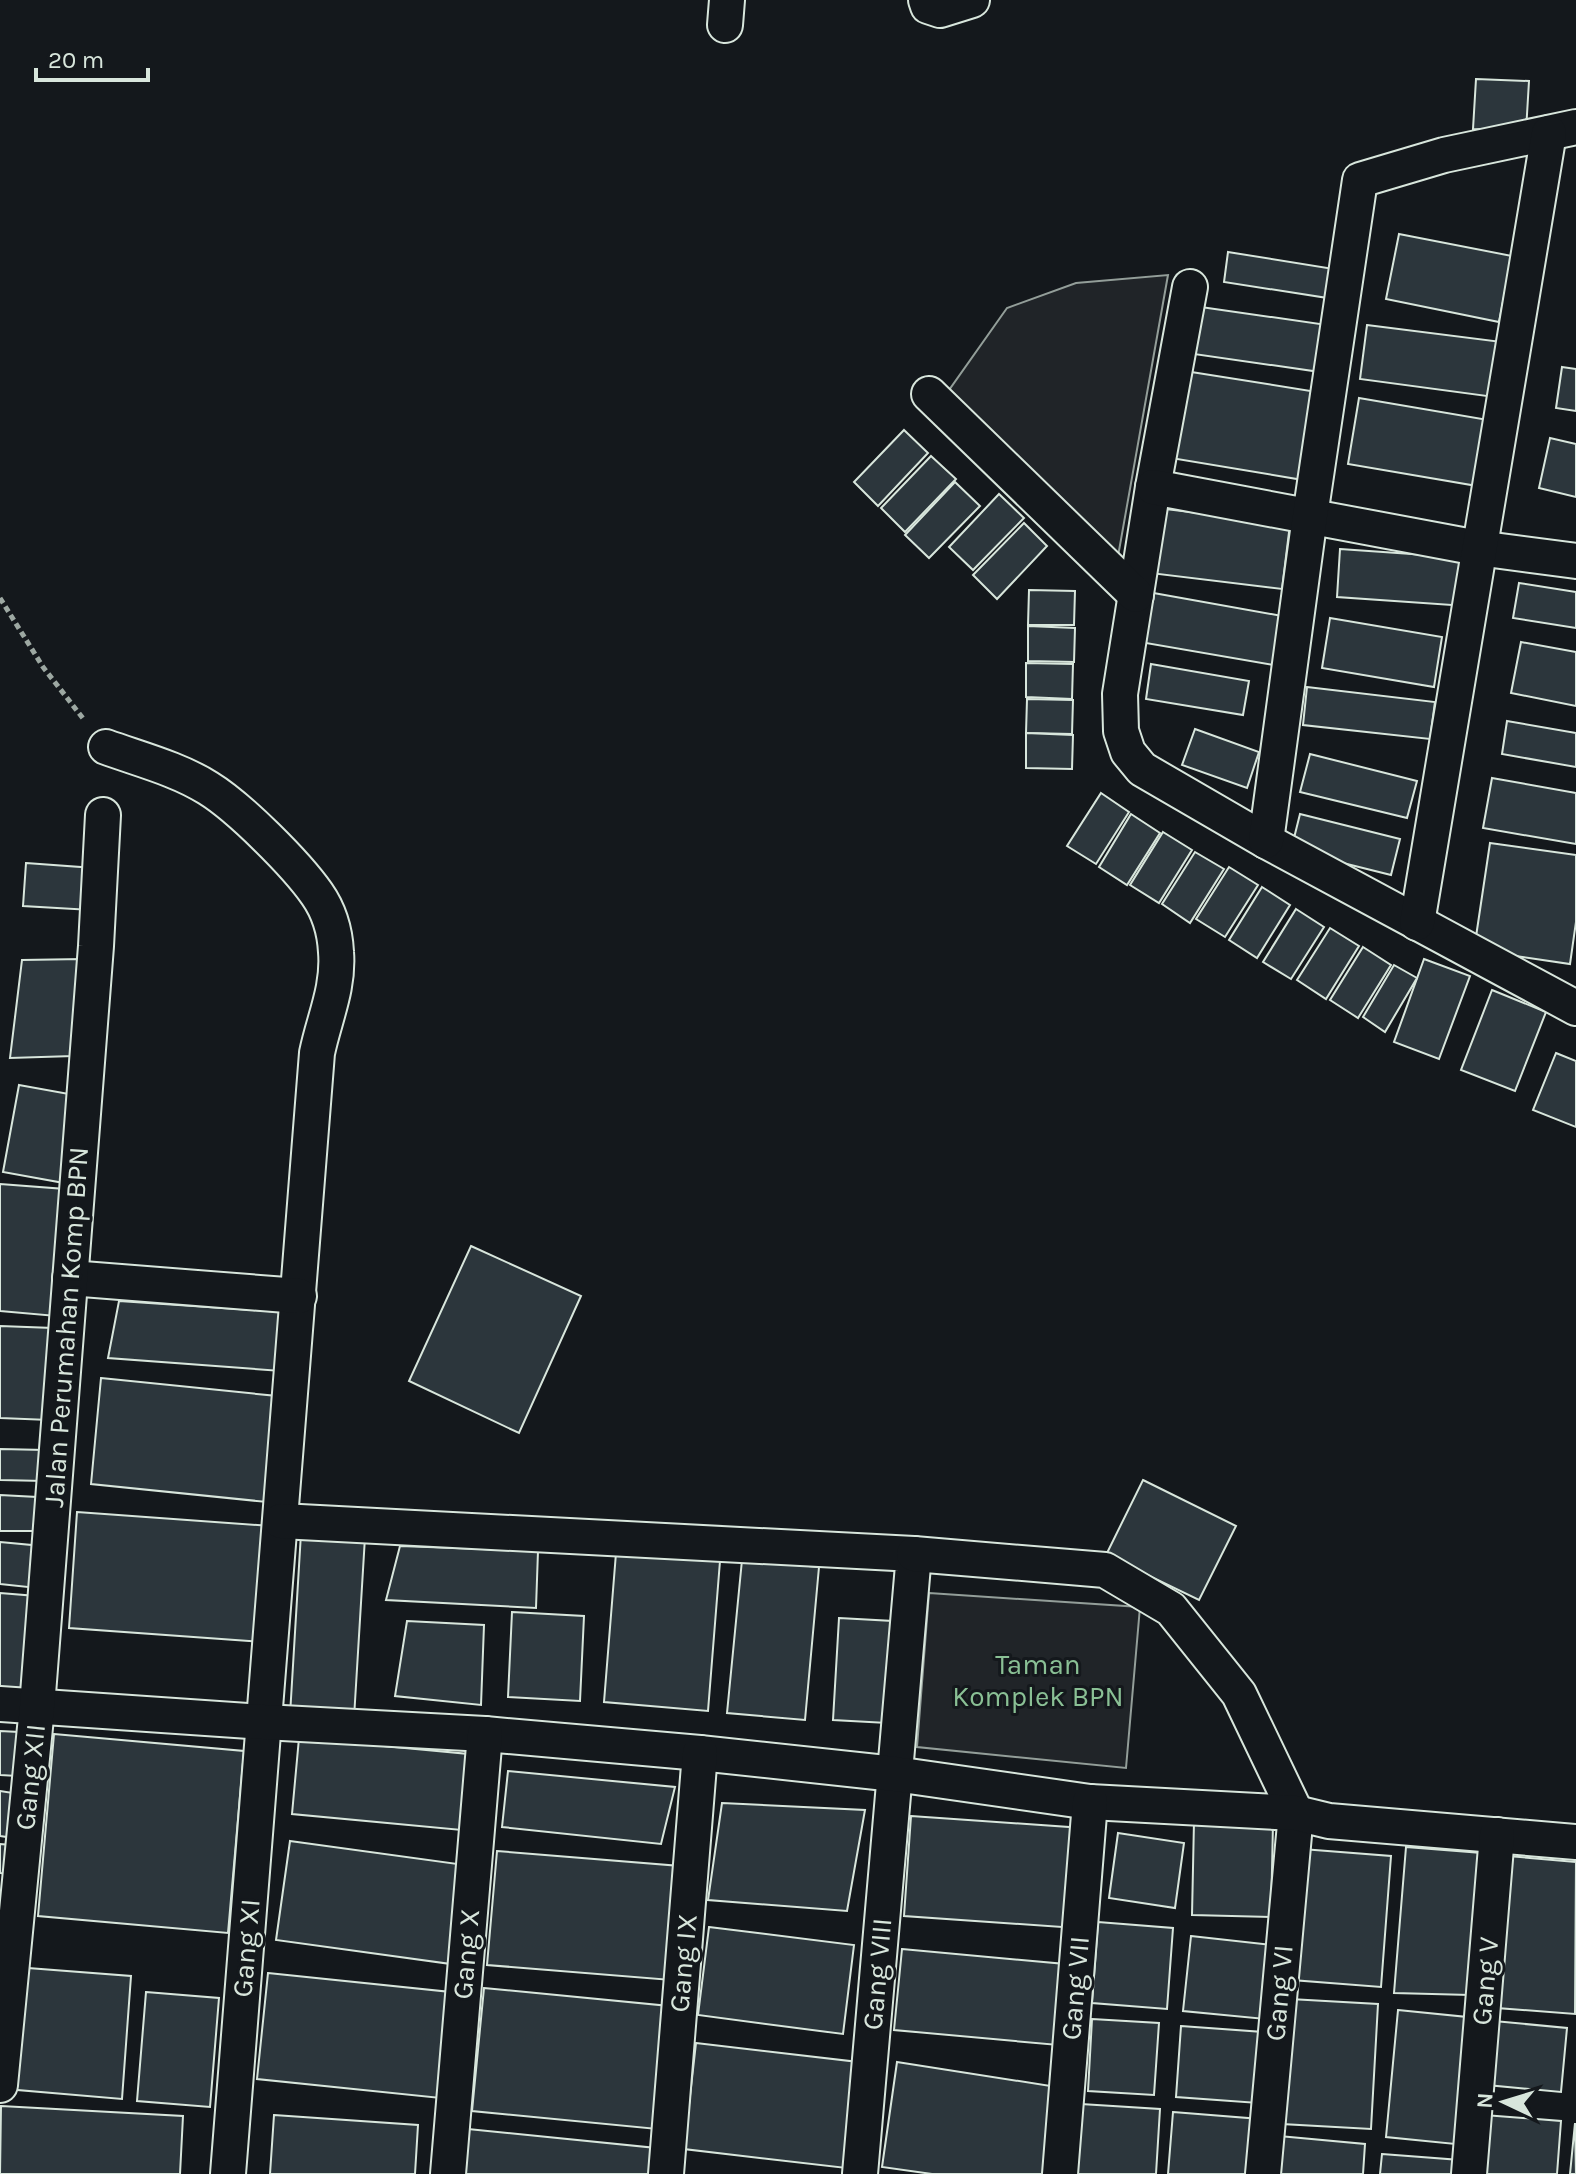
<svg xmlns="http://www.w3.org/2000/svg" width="1576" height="2174" font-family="Karla,sans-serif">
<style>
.green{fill:#202428;stroke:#939e99;stroke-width:2}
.building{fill:#2c363c;stroke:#d8e6dc;stroke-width:2}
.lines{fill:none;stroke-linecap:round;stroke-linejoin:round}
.street-casing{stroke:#d8e6dc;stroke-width:38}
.path{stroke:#9da8a2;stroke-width:5;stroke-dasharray:6 4;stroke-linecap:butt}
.street{stroke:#14181c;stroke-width:34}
.labels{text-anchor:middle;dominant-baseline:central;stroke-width:6;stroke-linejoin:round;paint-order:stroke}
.street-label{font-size:28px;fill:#d8e6dc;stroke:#14181c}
.park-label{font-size:28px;fill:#8ac095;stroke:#14181c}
</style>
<rect width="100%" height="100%" fill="#14181c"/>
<g class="green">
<polygon points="1168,275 1117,562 947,393 1007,308 1076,283"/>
<polygon points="929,1593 1140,1607 1126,1768 917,1747"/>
</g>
<g class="building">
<polygon points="1476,79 1529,81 1526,131 1473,129"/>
<polygon points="1399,234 1512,256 1499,322 1386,299"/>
<polygon points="1228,252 1340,270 1334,299 1224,282"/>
<polygon points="1187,305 1334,326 1327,373 1180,352"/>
<polygon points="1367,325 1502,342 1494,397 1360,379"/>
<polygon points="1562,367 1576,369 1576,411 1556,408"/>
<polygon points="1185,371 1317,392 1303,480 1171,458"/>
<polygon points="1359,398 1494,421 1483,487 1348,464"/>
<polygon points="904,430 928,453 878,506 854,482"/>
<polygon points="1550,438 1576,444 1576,497 1539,488"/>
<polygon points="931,456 956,479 905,532 881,508"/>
<polygon points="955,482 980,506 929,558 905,535"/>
<polygon points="999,494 1024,518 973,570 949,547"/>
<polygon points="1157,508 1290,524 1282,589 1150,573"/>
<polygon points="1024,523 1047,546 997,599 973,575"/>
<polygon points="1340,549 1469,558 1466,606 1337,597"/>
<polygon points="1519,583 1576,592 1576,628 1513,618"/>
<polygon points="1029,590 1075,591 1074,625 1028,625"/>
<polygon points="1148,592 1282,616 1274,665 1140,642"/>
<polygon points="1330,618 1442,637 1434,687 1322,668"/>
<polygon points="1028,626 1075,628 1074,662 1028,661"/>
<polygon points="1521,642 1576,652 1576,706 1511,693"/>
<polygon points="1026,663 1073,664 1072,699 1026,697"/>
<polygon points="1151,664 1249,681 1243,715 1146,699"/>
<polygon points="1307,687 1435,702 1430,739 1303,725"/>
<polygon points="1027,699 1073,700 1072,734 1026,733"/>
<polygon points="1507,721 1576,733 1576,767 1502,754"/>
<polygon points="1195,729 1259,752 1247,788 1182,765"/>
<polygon points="1026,733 1073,735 1072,769 1026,768"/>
<polygon points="1310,754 1417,781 1407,818 1300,792"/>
<polygon points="1492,778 1576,793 1576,844 1483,828"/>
<polygon points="1101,793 1129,812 1096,864 1067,846"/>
<polygon points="1131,814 1160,833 1127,885 1099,867"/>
<polygon points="1300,814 1400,839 1391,875 1291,850"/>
<polygon points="1163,832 1192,850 1159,903 1130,885"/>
<polygon points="1490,843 1576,855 1576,922 1570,964 1474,950"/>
<polygon points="1195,852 1224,869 1190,923 1162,904"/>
<polygon points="26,863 94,868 91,910 23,906"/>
<polygon points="1229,867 1258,885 1225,937 1196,919"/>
<polygon points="1262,887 1290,905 1257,958 1229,940"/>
<polygon points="1296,909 1324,927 1291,979 1263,962"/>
<polygon points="1330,928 1359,946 1326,999 1297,980"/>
<polygon points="1363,947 1391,965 1358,1018 1330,1000"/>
<polygon points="82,959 73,1056 10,1058 22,960"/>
<polygon points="1424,959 1470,976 1439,1059 1394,1042"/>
<polygon points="1394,965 1417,978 1385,1032 1363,1017"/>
<polygon points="1492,990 1546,1012 1515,1091 1461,1070"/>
<polygon points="1556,1053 1576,1061 1576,1127 1533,1110"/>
<polygon points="19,1085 80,1096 64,1183 3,1172"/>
<polygon points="0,1184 65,1189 56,1316 0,1311"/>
<polygon points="471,1246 581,1296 519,1433 409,1381"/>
<polygon points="119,1301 282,1312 281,1371 108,1358"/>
<polygon points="0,1326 53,1328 49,1420 0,1418"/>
<polygon points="101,1378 277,1396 267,1502 91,1484"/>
<polygon points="0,1449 45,1450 44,1481 0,1480"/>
<polygon points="1143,1480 1236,1526 1199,1600 1106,1555"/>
<polygon points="0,1495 37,1497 33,1531 0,1531"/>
<polygon points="77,1512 271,1526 262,1642 69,1628"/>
<polygon points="301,1533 365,1537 354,1718 290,1715"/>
<polygon points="0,1542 42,1546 37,1588 0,1584"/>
<polygon points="400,1546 538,1551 536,1608 386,1600"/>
<polygon points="616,1553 720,1561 708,1711 604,1702"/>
<polygon points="742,1560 819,1567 805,1720 727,1713"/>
<polygon points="0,1593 36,1596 26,1697 0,1694"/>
<polygon points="512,1612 584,1616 580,1701 508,1697"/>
<polygon points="839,1618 893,1621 887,1723 833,1720"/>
<polygon points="407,1621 484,1625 481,1705 395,1696"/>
<polygon points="0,1731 19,1732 17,1776 0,1775"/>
<polygon points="54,1734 244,1751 228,1933 38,1916"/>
<polygon points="299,1738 479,1755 472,1831 292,1814"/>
<polygon points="508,1771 675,1787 661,1844 502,1827"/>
<polygon points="0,1791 13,1793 7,1837 0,1836"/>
<polygon points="722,1803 865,1810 847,1911 708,1900"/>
<polygon points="911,1816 1083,1828 1076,1928 904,1916"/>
<polygon points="1194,1821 1273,1823 1271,1917 1192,1915"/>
<polygon points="1118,1833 1184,1843 1175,1908 1109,1898"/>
<polygon points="290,1841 465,1865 451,1964 276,1940"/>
<polygon points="0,1844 11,1845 8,1874 0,1873"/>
<polygon points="1406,1847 1482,1853 1470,1995 1394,1993"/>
<polygon points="1302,1849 1391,1856 1381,1987 1292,1980"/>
<polygon points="497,1851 680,1866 671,1980 487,1965"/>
<polygon points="1508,1856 1576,1862 1575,2014 1497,2008"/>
<polygon points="1098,1922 1173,1928 1167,2009 1092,2003"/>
<polygon points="709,1927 854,1945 843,2034 698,2015"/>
<polygon points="1191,1936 1273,1945 1265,2019 1183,2011"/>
<polygon points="902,1949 1065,1964 1058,2045 894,2030"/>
<polygon points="15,1967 131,1976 122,2099 6,2089"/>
<polygon points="268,1973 460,1993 450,2099 257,2079"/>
<polygon points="484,1988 669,2006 657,2129 472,2111"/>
<polygon points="146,1992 219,1998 210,2107 137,2101"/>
<polygon points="1290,1999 1378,2004 1371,2129 1282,2124"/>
<polygon points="1398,2010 1467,2017 1455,2144 1386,2137"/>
<polygon points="1092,2019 1159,2023 1154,2095 1088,2091"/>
<polygon points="1494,2021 1567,2028 1561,2092 1487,2085"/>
<polygon points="1181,2026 1263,2032 1258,2103 1176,2097"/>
<polygon points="696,2043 858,2062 846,2168 684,2149"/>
<polygon points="897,2062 1057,2087 1044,2174 932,2174 882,2167"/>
<polygon points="1081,2104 1160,2109 1156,2174 1076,2174"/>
<polygon points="1,2106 183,2116 180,2174 0,2174"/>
<polygon points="1173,2112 1260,2119 1255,2174 1168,2174"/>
<polygon points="274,2115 418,2125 415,2174 270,2174"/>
<polygon points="1484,2115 1561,2121 1557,2174 1479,2174"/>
<polygon points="1575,2123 1576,2174 1570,2174"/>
<polygon points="458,2128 656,2148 653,2174 453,2174"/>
<polygon points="1279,2136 1365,2144 1363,2174 1276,2174"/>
<polygon points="1382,2154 1460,2160 1459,2174 1380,2174"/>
</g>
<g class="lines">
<defs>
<g id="street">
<polyline points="926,0 928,6 940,10 972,0"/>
<polyline points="725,25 727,0"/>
<polyline points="1190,287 1153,487 1120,694 1121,731 1128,752 1142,769 1266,841 1576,1008"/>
<polyline points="929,394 1136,595"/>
<polyline points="1153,487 1478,548 1576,561"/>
<path d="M106,747C139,759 178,769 208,788C239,807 296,864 317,894C329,911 335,932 336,952C339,988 324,1019 317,1053L228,2174"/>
<polyline points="1266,841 1310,516 1360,180 1444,155 1576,127"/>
<polyline points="1417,923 1549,133"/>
<polyline points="70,1278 299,1296"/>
<polyline points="281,1521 914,1554 860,2174"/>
<polyline points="914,1554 1105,1570 1171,1609 1239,1694 1296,1813 1263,2174"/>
<polyline points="0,1704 264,1722 485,1734 700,1753 895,1774 1090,1802 1296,1813 1329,1821 1576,1842"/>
<polyline points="0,2085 37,1707 96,946 103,815"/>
<polyline points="448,2174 485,1734"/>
<polyline points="666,2174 700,1753"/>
<polyline points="1060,2174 1090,1802"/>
<polyline points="1469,2174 1497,1835"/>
</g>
</defs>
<use href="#street" class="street-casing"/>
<polyline class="path" points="0,598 43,667 85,721"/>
<use href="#street" class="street"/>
</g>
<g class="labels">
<g class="street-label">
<text transform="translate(66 1327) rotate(-86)">Jalan Perumahan Komp BPN</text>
<text transform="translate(30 1777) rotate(-84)">Gang XII</text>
<text transform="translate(246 1948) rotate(-85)">Gang XI</text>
<text transform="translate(466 1954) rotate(-85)">Gang X</text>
<text transform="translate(683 1963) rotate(-85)">Gang IX</text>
<text transform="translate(877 1974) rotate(-85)">Gang VIII</text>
<text transform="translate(1485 1981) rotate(-85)">Gang V</text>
<text transform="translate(1075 1988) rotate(-85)">Gang VII</text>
<text transform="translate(1279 1993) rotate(-85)">Gang VI</text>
</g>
<g class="park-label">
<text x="1038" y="1664">Taman<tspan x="1038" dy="32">Komplek BPN</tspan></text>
</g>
</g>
<g transform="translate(1504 2102) rotate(274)" stroke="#14181c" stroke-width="6" paint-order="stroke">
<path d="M0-6L14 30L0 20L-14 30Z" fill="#d8e6dc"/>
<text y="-12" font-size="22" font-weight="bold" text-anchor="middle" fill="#d8e6dc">N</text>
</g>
<path d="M36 68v12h112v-12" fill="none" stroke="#d8e6dc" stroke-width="4"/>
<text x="48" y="68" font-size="24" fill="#d8e6dc" stroke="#14181c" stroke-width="6" paint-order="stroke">20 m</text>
</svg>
